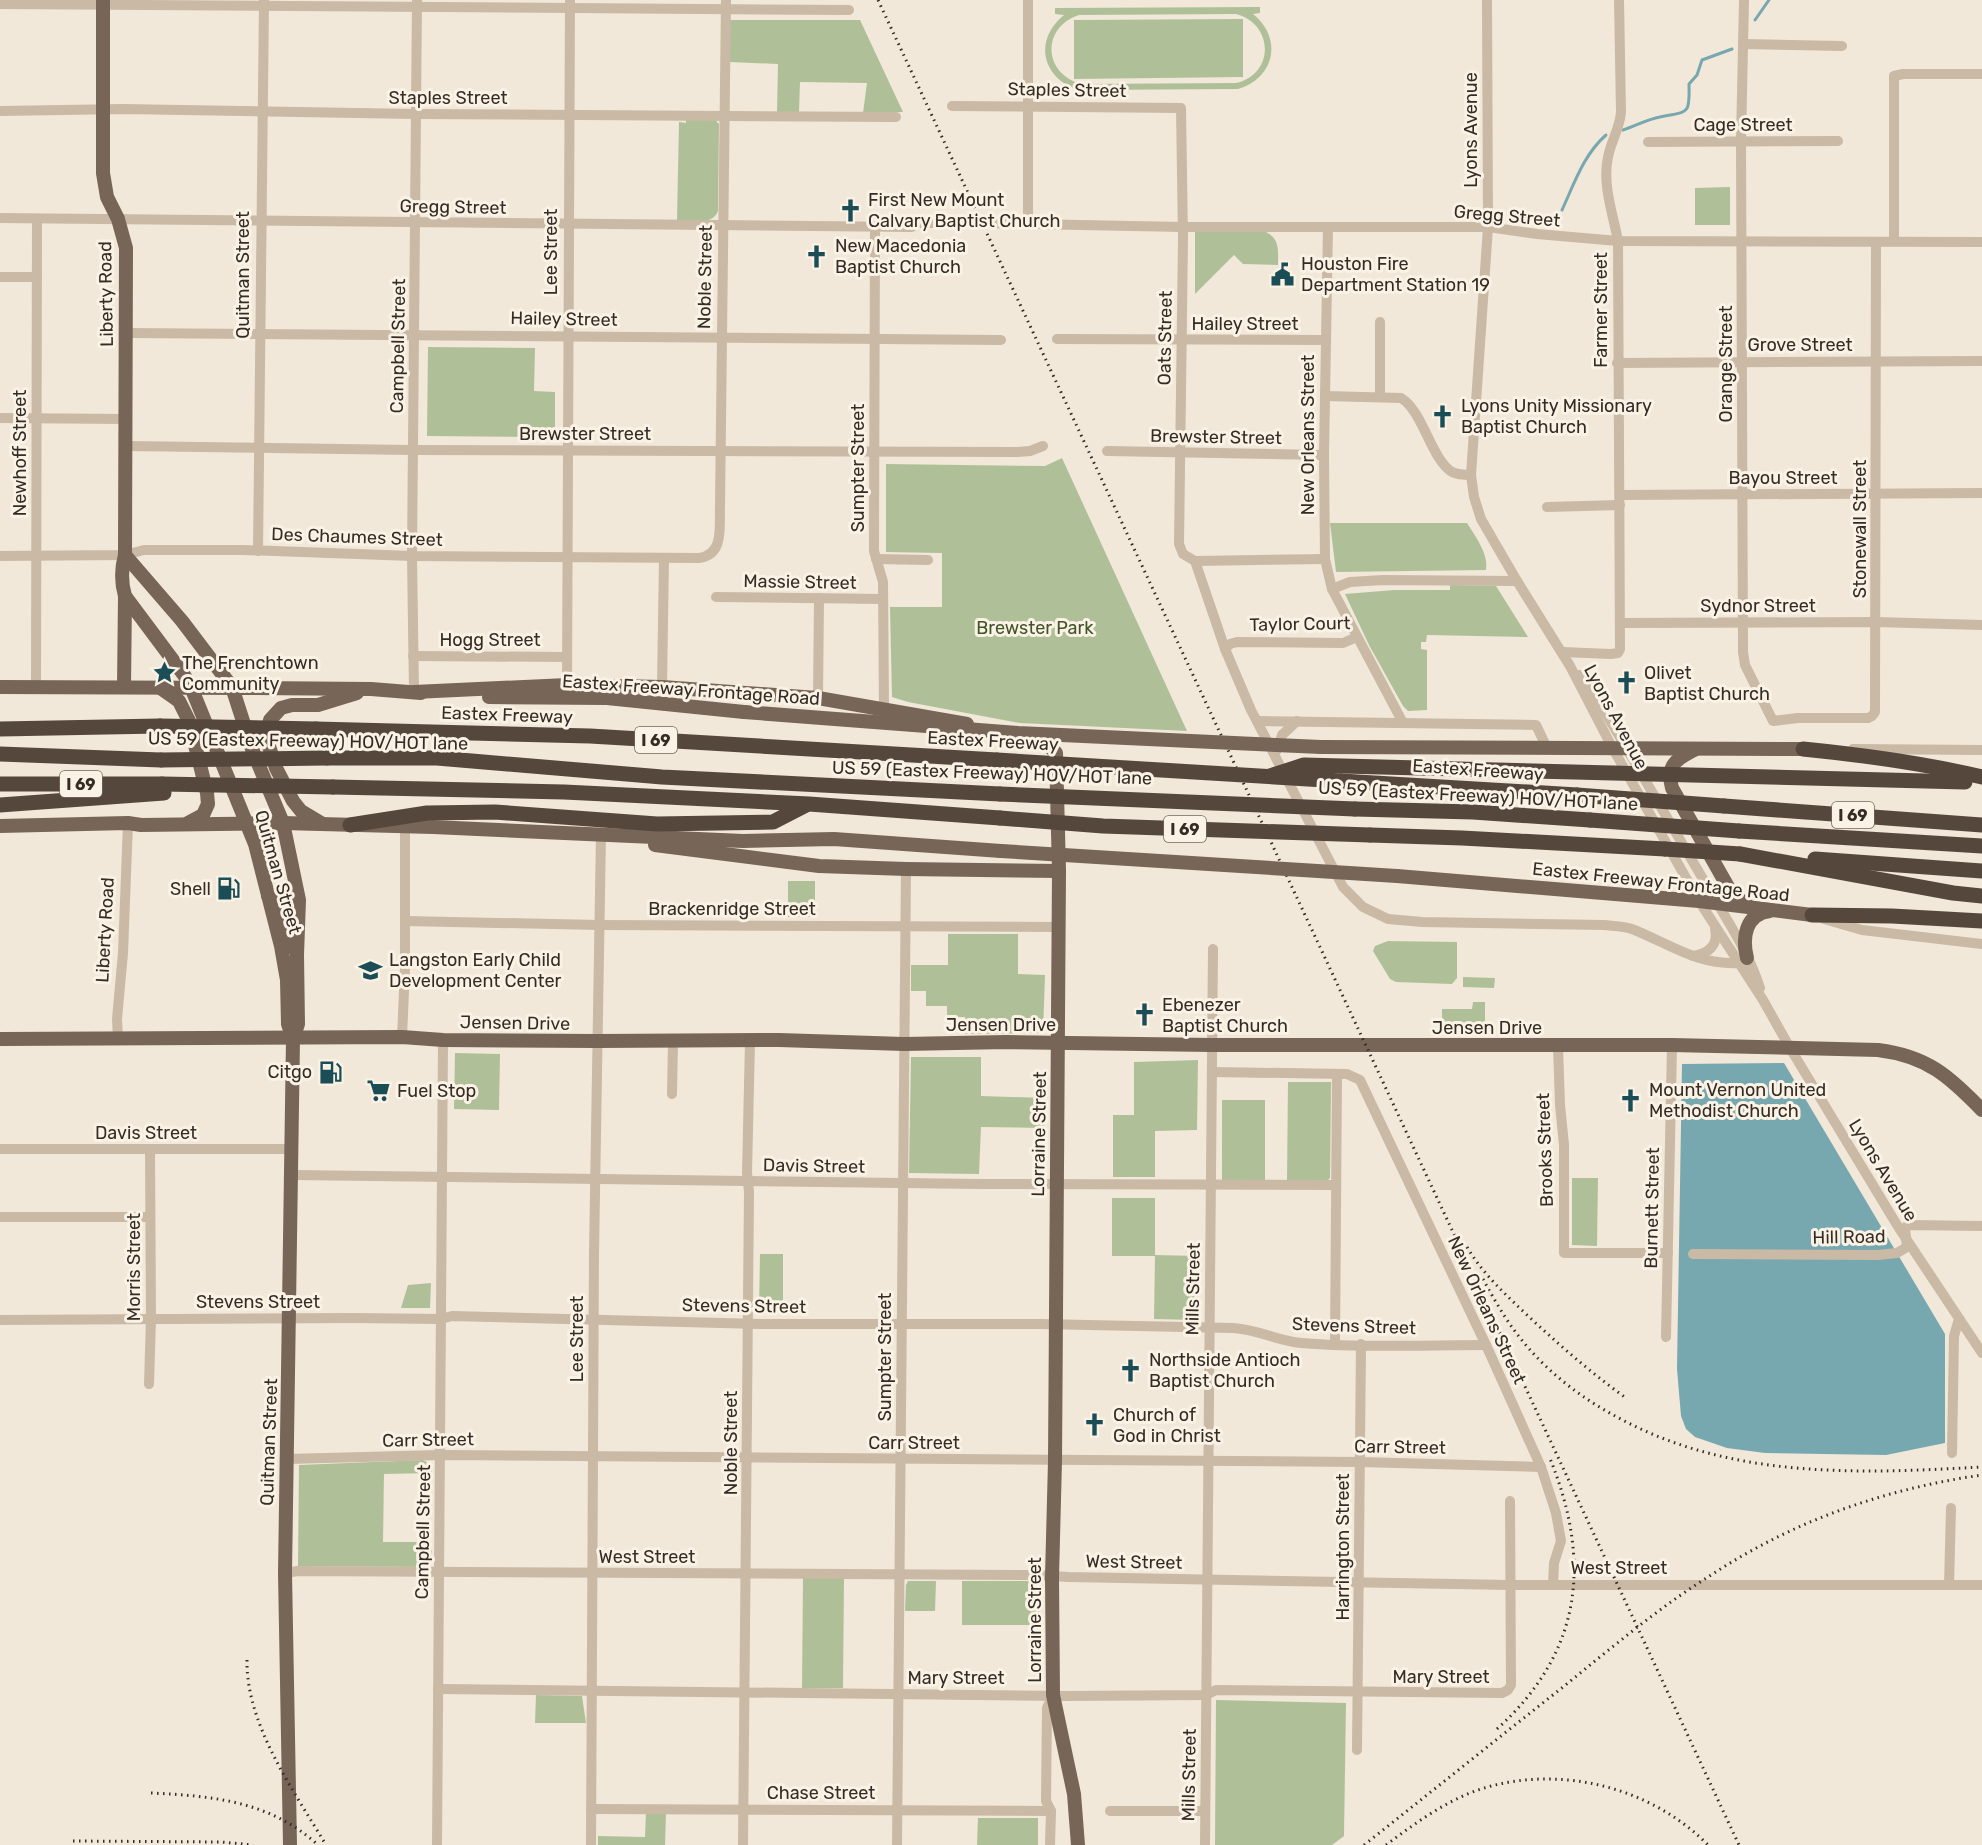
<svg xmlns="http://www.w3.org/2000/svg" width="1982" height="1845" font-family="Rubik,sans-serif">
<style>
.green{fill:#afc099;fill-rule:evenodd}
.water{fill:#77a7af}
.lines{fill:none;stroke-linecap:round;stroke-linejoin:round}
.stream{stroke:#77a7af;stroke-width:3}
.minor{stroke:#c9b9a5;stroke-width:10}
.major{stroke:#776557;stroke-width:14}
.highway{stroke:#56473d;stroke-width:15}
.rail{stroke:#352c26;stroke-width:3;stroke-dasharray:1.5 4.5;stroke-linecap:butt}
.major-bridge{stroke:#776557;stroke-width:14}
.highway-bridge{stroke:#56473d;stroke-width:15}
.labels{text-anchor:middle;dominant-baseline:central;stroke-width:6;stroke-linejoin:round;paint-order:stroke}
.shield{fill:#f9f2e5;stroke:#70675f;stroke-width:1.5}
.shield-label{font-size:16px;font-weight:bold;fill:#352c26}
.street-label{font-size:18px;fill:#352c26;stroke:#f9f2e5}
.poi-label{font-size:18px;fill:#352c26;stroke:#f9f2e5;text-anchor:start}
.park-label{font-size:18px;fill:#40532a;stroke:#f9f2e5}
</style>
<rect width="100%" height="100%" fill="#f1e8d9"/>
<g class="green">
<path d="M1260,7V13L1253,14C1283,38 1275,78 1238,89L1078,90C1042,78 1033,40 1064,15L1055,14V8ZM1236,14C1274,24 1275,74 1236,83L1081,84C1042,73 1042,27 1079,15Z"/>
<polygon points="1243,19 1243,77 1074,79 1074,20"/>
<polygon points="730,20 860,20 903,112 863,113 867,83 800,82 799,112 777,112 778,64 730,62"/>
<path d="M686,119L715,120L719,124L718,211C713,226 690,220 677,220L679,122L686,123Z"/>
<polygon points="1730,187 1730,225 1695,225 1695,188"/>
<path d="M1195,232H1266C1280,239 1278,250 1278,265L1243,264L1234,255L1195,294Z"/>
<polygon points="428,347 535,348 534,391 555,392 555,437 427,436"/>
<polygon points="1062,458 1187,731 1020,723 908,702 892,697 890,607 942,607 942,553 886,552 886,464 1045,466"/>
<path d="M1330,523H1467C1475,536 1489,554 1486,570L1336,572Z"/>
<polygon points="1450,585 1496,586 1528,637 1427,635 1426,642 1421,642 1421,649 1427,650 1427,710 1408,711 1403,706 1369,645 1345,594 1394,590 1450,590"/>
<rect x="788" y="881" width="27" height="36"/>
<polygon points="948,934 1018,934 1018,974 1045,975 1043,1033 965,1034 965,1017 947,1017 947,1006 926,1006 926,991 911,991 911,965 948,965"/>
<polygon points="1388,941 1457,942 1457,978 1452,984 1396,982 1390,979 1373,951 1375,946"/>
<polygon points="1463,977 1495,978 1494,988 1463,987"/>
<polygon points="1473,1002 1485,1002 1485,1027 1442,1026 1442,1009 1472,1009"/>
<polygon points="455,1053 500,1054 499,1110 454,1109"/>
<polygon points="911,1057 981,1057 981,1096 1045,1098 1044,1128 981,1127 979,1174 909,1173"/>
<polygon points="1198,1060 1197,1130 1155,1131 1155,1177 1113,1177 1113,1115 1134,1115 1134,1062"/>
<polygon points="1288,1082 1331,1082 1330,1178 1327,1181 1287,1181"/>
<rect x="1222" y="1100" width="43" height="81"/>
<polygon points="1572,1178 1598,1178 1597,1246 1572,1245"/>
<polygon points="1112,1198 1155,1198 1155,1255 1198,1256 1197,1320 1154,1319 1155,1256 1112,1256"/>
<polygon points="760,1254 783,1254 783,1311 759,1311"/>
<polygon points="431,1283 430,1308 401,1308 408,1285"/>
<path d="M423,1460L432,1465V1473L384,1474L383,1542H431C431,1550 434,1562 427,1567L298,1566L299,1465Z"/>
<polygon points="803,1578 844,1578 843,1688 802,1688"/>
<polygon points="908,1581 936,1581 935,1611 905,1611 906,1585"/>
<polygon points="962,1581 1036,1581 1040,1584 1039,1625 962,1625"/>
<polygon points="536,1695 582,1696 586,1723 535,1723"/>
<polygon points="1216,1700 1346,1703 1344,1836 1332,1845 1215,1845"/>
<polygon points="646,1812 666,1813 665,1845 598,1845 598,1836 645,1837"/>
<polygon points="978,1818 1038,1818 1038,1845 977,1845"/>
</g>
<polygon class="water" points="1784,1063 1945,1334 1945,1443 1886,1455 1765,1453 1727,1448 1695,1437 1686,1429 1681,1416 1677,1369 1682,1064"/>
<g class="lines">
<g class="stream">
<polyline points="1755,20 1769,0"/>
<path d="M1623,130C1635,126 1648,119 1660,117C1688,111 1690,116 1689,84L1697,75L1702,60L1732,49"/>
<path d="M1562,210C1574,184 1584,154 1606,135"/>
</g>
<g class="minor">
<polyline points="1028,0 1028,225"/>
<polyline points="1487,0 1488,227 1471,475 1474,497 1481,519 1517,581 1570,666 1612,747 1699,901 1763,1000 1790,1048 1897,1225 1982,1353"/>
<polyline points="1744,0 1741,141 1743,652 1745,665 1773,721 1798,718 1868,718 1872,716 1875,712 1876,242"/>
<polyline points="0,4 849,10"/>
<polyline points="1744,44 1842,46"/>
<polyline points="952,106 1181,108 1183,238 1179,544 1183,554 1195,561"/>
<polyline points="0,111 123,109 417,114 896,117"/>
<polyline points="1648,142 1838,141"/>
<polyline points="0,218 912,227"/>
<polyline points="875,226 874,551 883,582 884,709"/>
<polyline points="905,226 917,223 982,223 1183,227 1488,227 1537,234 1618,241 1982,242"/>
<polyline points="1328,227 1324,455 1325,559 1332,589 1402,721"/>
<polyline points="1894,241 1894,76 1903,74 1982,74"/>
<polyline points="0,277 37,277"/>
<polyline points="126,333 1001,340"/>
<polyline points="1057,339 1326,340"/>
<polyline points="1617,363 1982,361"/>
<path d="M1325,396L1401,398C1423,411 1431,459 1452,472C1458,475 1465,475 1471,475"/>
<polyline points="1380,396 1380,322"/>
<polyline points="0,418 126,419"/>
<polyline points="126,446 413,450 1018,452 1030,451 1043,446"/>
<polyline points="1107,451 1324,455"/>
<polyline points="1620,495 1982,493"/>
<polyline points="1547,507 1620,505"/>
<polyline points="258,551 264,0"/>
<path d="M0,556L125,555L144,550H244L412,556L699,558C725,555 719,525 720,505L726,0"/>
<polyline points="876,559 928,560"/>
<path d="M1195,561L1225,649L1251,710L1343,887L1363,907L1388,919L1422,922L1604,925C1613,926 1624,926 1632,929C1670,944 1696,965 1739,963"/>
<polyline points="1195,561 1325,559"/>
<polyline points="1332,589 1350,582 1383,580 1517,581"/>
<polyline points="716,597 883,599"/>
<polyline points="1620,623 1876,622 1982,625"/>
<polyline points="1225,649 1230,644 1237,642 1343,643 1357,637"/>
<path d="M1562,652L1611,654L1618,653L1620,649L1618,241C1613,214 1602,184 1608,157C1611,141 1620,128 1621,112L1619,0"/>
<polyline points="413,656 566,657"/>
<path d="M1579,675L1586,681C1626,746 1664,813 1703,879C1723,914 1748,950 1760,988"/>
<polyline points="567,685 570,0"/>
<polyline points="36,687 37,219"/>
<polyline points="662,687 664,558"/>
<polyline points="414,692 412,556 417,0"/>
<polyline points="818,698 819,598"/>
<polyline points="1257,721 1536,725 1547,748"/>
<polyline points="1853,749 1982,750"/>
<polyline points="1277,750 1282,735 1297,721"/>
<polyline points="1824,919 1862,930 1982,944"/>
<polyline points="405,921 599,925 1059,927"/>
<path d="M1693,956C1708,954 1719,945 1715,929"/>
<polyline points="402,1037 405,968 405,827"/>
<polyline points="118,1039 117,1019 123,953 128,823"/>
<polyline points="1558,1046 1560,1105 1564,1145 1564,1253 1668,1253"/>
<polyline points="1212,1072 1347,1074 1360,1080 1486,1345 1541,1467 1556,1513 1561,1541 1554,1563 1553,1585"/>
<polyline points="672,1094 673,1042"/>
<polyline points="0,1149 292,1149"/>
<polyline points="292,1175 980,1184 1336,1185"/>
<polyline points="0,1217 150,1217"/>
<polyline points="1693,1254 1878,1255 1897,1253 1907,1247 1905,1228 1908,1225 1982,1226"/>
<path d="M0,1320L354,1318L441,1319L452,1316L760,1324H1040L1233,1328C1257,1329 1277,1341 1301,1343C1362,1348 1424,1345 1486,1345"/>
<polyline points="1666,1337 1672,1045"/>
<polyline points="1335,1344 1337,1074"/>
<polyline points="149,1384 151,1319 150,1150"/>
<polyline points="1952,1453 1954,1336 1959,1319"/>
<polyline points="287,1459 440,1455 1360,1462 1541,1467"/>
<polyline points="285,1573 298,1571 1039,1575 1068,1577 1510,1585 1982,1585"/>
<polyline points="1949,1585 1951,1508"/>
<polyline points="438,1689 1067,1696 1206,1695 1216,1690 1502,1693 1508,1690 1511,1685 1510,1501"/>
<polyline points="1357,1750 1361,1344"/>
<polyline points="591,1809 1051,1811"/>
<polyline points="1110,1811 1205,1811"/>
<polyline points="437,1845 443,1040"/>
<polyline points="591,1845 594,1253 601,833"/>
<polyline points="743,1845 749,1192 747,1173 750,1041"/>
<polyline points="897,1845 906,869"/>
<polyline points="1050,1845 1051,1811 1046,1801 1047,1708 1053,1695"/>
<polyline points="1205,1845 1213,949"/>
</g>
<g class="major">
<path d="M103,0V173L107,197L118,219L126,248L125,555C121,569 121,582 125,596L184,675L191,687L255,844L281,946L287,980L288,1024L293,1039L285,1573L290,1845"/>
<polyline points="125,555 182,621 232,687 252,749 283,823 299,900 297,955 298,1024 293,1039"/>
<polyline points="0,687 245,688 371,689 421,693"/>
<polyline points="124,687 125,596"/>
<polyline points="159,687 179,701 189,721 207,793 208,804 203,815 188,823"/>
<polyline points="414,692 567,685 662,687 818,698 967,724"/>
<polyline points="489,697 607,698 744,712"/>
<polyline points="1027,735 1045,742 1056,753 1059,871 1055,1461 1052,1577 1053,1695 1074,1794 1078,1845"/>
<polyline points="1321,747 1803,749"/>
<path d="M1696,749C1676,759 1666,765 1672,788L1732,894L1747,905"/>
<polyline points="321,823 301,811 293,801 276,768 266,737 270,720 281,708 292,705 318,705 357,693"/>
<polyline points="0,826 128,823 141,825 283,823 433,827 743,841 834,839 1001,851"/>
<polyline points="655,845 819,866 906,869 1059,871"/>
<polyline points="1397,876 1699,901 1812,915"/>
<polyline points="268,896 273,895 279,899 295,950"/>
<path d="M1747,958C1742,938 1745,914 1770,911"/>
<path d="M0,1039L402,1037L443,1040L597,1041L779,1040L904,1044L1007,1042L1212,1045H1672L1878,1050C1927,1056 1949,1076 1982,1110"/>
</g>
<g class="highway">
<polyline points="0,729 160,726"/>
<polyline points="316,729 590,736 997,760"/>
<path d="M1803,749C1863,755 1923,763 1982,777"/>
<polyline points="0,754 161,760"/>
<polyline points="327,758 437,758 662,777 1000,794"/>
<polyline points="1341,781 1577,795"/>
<polyline points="0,784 162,784"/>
<polyline points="333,787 564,792 809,804 1000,818"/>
<polyline points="0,805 164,793"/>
<polyline points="1724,806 1982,825"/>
<polyline points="1355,809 1473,812 1590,820"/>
<polyline points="350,825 427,813 495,812 657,824 773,822 806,805"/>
<polyline points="1739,831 1982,846"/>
<polyline points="1370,835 1462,838 1665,849"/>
<polyline points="1740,854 1953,893 1982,896"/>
<polyline points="1815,859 1982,871"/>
<polyline points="1812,915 1892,916 1982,921"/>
</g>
<g class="rail">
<polyline points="878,0 1739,1845"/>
<path d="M1467,1247C1483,1274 1504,1293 1526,1314C1558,1344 1590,1372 1626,1398"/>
<path d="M1483,1279C1495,1301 1508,1324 1525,1344C1550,1374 1583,1399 1617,1417C1730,1479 1857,1474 1982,1467"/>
<path d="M247,1660C246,1725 294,1791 326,1845"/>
<path d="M1497,1729C1583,1651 1592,1561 1549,1456"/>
<path d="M151,1793C213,1796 270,1801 318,1845"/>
<polyline points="73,1841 221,1842 253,1845"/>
<path d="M1364,1845C1431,1792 1497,1739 1563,1687C1610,1649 1657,1609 1708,1577C1791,1522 1883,1489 1982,1475"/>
<path d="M1386,1845C1414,1824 1443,1803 1475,1791C1554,1763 1649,1785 1708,1845"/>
</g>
<g class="major-bridge">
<polyline points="744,712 1018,733 1321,747"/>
<polyline points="1001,851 1397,876"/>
</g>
<g class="highway-bridge">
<polyline points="160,726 316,729"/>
<polyline points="161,760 327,758"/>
<polyline points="997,760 1341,781"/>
<polyline points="1270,776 1304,765 1965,782"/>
<polyline points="162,784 333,787"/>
<polyline points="1000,794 1355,809"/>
<polyline points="1577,795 1724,806"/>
<polyline points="1000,818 1103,826 1370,835"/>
<polyline points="1590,820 1739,831"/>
<polyline points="1665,849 1740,854"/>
</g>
</g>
<defs>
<symbol id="church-bare" viewBox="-9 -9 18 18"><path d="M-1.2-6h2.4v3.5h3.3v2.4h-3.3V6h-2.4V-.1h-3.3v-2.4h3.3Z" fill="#1b4d57" stroke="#f9f2e5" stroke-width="2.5" paint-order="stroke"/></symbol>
<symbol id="civic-bare" viewBox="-9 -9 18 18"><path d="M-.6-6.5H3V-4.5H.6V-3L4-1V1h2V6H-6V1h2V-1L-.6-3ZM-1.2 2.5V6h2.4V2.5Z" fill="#1b4d57" stroke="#f9f2e5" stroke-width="2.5" paint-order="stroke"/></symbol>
<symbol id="sight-bare" viewBox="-9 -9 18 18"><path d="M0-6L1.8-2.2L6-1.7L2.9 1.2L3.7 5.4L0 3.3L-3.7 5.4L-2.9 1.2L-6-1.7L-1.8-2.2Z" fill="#1b4d57" stroke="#f9f2e5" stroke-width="2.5" paint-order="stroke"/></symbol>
<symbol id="fuel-bare" viewBox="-9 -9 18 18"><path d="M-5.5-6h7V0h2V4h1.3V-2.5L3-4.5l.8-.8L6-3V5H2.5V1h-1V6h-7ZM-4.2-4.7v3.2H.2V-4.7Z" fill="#1b4d57" stroke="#f9f2e5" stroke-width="2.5" paint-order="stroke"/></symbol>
<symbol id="school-bare" viewBox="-9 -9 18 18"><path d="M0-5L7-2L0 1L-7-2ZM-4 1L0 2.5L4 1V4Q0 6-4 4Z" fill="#1b4d57" stroke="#f9f2e5" stroke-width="2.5" paint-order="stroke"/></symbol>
<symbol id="supermarket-bare" viewBox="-9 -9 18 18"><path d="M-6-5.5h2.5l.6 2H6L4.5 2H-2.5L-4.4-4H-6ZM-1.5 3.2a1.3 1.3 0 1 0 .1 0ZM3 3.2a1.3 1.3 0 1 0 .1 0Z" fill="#1b4d57" stroke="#f9f2e5" stroke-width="2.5" paint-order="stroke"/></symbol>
</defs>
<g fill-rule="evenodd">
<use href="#church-bare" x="834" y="194" width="33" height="33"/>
<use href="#church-bare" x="800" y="240" width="33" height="33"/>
<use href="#civic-bare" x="1266" y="258" width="33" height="33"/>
<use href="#church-bare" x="1426" y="400" width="33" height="33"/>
<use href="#sight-bare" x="148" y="656" width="33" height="33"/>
<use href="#church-bare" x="1610" y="666" width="33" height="33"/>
<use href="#fuel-bare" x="212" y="872" width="33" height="33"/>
<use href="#school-bare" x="354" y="954" width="33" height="33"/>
<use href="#church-bare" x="1128" y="998" width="33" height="33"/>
<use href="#fuel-bare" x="314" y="1056" width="33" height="33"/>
<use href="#supermarket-bare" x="362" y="1074" width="33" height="33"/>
<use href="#church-bare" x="1614" y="1084" width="33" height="33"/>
<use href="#church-bare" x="1114" y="1354" width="33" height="33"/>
<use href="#church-bare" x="1078" y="1408" width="33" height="33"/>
</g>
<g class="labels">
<g class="shield">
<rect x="635" y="727" width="42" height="26" rx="4.5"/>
<rect x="60" y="771" width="42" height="26" rx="4.5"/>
<rect x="1832" y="802" width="42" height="26" rx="4.5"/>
<rect x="1164" y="816" width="42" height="26" rx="4.5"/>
</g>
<g class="shield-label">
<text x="656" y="740">I 69</text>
<text x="81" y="784">I 69</text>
<text x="1853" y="815">I 69</text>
<text x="1185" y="829">I 69</text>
</g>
<g class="street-label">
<text transform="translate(1067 90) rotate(1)">Staples Street</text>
<text x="448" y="98">Staples Street</text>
<text x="1743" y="125">Cage Street</text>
<text transform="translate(1471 130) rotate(-90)">Lyons Avenue</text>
<text transform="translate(453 207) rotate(1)">Gregg Street</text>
<text transform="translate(1507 216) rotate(5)">Gregg Street</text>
<text transform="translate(551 252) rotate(-90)">Lee Street</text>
<text transform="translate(243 275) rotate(-90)">Quitman Street</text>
<text transform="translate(705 277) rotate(-89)">Noble Street</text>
<text transform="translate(106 294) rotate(-91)">Liberty Road</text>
<text transform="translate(1601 310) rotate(-90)">Farmer Street</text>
<text transform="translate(564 319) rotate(1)">Hailey Street</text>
<text x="1245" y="324">Hailey Street</text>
<text transform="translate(1165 338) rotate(-89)">Oats Street</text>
<text x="1800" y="345">Grove Street</text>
<text transform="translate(398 346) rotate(-89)">Campbell Street</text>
<text transform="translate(1726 364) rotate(-90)">Orange Street</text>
<text x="585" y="434">Brewster Street</text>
<text transform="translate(1308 435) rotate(-90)">New Orleans Street</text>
<text transform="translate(1216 437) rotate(1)">Brewster Street</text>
<text transform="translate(20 453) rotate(-90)">Newhoff Street</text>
<text transform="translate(858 468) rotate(-90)">Sumpter Street</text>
<text x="1783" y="478">Bayou Street</text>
<text transform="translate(1860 529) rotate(-90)">Stonewall Street</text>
<text transform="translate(357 537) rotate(2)">Des Chaumes Street</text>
<text transform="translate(800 582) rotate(1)">Massie Street</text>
<text x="1758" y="606">Sydnor Street</text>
<text transform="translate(1300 624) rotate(-1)">Taylor Court</text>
<text x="490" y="640">Hogg Street</text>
<text transform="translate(691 690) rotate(4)">Eastex Freeway Frontage Road</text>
<text transform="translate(507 715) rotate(2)">Eastex Freeway</text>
<text transform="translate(1616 717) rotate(62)">Lyons Avenue</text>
<text transform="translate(308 741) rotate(1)">US 59 (Eastex Freeway) HOV/HOT lane</text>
<text transform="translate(993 741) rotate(3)">Eastex Freeway</text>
<text transform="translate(1478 770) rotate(4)">Eastex Freeway</text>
<text transform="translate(992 773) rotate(2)">US 59 (Eastex Freeway) HOV/HOT lane</text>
<text transform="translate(1478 796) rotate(3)">US 59 (Eastex Freeway) HOV/HOT lane</text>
<text transform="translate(278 872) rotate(74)">Quitman Street</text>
<text transform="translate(1661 882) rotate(6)">Eastex Freeway Frontage Road</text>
<text x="732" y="909">Brackenridge Street</text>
<text transform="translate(105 930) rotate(-87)">Liberty Road</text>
<text transform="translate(515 1023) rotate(1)">Jensen Drive</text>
<text x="1001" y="1025">Jensen Drive</text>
<text x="1487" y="1028">Jensen Drive</text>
<text x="146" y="1133">Davis Street</text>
<text transform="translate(1039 1134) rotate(-89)">Lorraine Street</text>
<text transform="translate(1545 1150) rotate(-92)">Brooks Street</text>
<text transform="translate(814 1166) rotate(1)">Davis Street</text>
<text transform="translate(1883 1170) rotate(59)">Lyons Avenue</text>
<text transform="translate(1652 1208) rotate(-89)">Burnett Street</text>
<text transform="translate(1849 1237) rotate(-1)">Hill Road</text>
<text transform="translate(134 1267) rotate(-90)">Morris Street</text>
<text transform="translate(1193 1289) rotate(-89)">Mills Street</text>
<text x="258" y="1302">Stevens Street</text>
<text transform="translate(744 1306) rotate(1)">Stevens Street</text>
<text transform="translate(1487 1310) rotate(65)">New Orleans Street</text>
<text transform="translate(1354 1326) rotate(2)">Stevens Street</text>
<text transform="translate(577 1339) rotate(-90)">Lee Street</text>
<text transform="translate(885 1357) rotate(-90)">Sumpter Street</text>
<text transform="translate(428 1440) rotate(-1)">Carr Street</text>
<text transform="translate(269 1442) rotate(-88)">Quitman Street</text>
<text transform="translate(731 1443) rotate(-90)">Noble Street</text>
<text x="914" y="1443">Carr Street</text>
<text transform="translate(1400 1447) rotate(1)">Carr Street</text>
<text transform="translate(423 1532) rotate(-89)">Campbell Street</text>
<text transform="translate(1343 1547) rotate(-90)">Harrington Street</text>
<text x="647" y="1557">West Street</text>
<text transform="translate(1134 1562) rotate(1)">West Street</text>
<text x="1619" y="1568">West Street</text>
<text transform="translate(1035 1620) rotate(-90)">Lorraine Street</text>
<text x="1441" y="1677">Mary Street</text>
<text x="956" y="1678">Mary Street</text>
<text transform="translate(1189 1775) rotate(-89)">Mills Street</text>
<text x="821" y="1793">Chase Street</text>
</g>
<g class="poi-label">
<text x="868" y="200">First New Mount<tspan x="868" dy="21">Calvary Baptist Church</tspan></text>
<text x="835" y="246">New Macedonia<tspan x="835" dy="21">Baptist Church</tspan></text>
<text x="1301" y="264">Houston Fire<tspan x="1301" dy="21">Department Station 19</tspan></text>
<text x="1461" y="406">Lyons Unity Missionary<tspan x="1461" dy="21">Baptist Church</tspan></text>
<text x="182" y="663">The Frenchtown<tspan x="182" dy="21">Community</tspan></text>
<text x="1644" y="673">Olivet<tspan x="1644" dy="21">Baptist Church</tspan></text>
<text x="211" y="889" text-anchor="end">Shell</text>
<text x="389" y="960">Langston Early Child<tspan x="389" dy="21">Development Center</tspan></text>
<text x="1162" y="1005">Ebenezer<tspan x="1162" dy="21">Baptist Church</tspan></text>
<text x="312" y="1072" text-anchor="end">Citgo</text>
<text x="1649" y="1090">Mount Vernon United<tspan x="1649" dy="21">Methodist Church</tspan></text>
<text x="397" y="1091">Fuel Stop</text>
<text x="1149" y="1360">Northside Antioch<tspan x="1149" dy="21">Baptist Church</tspan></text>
<text x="1113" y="1415">Church of<tspan x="1113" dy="21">God in Christ</tspan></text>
</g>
<g class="park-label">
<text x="1035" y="628">Brewster Park</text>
</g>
</g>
</svg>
